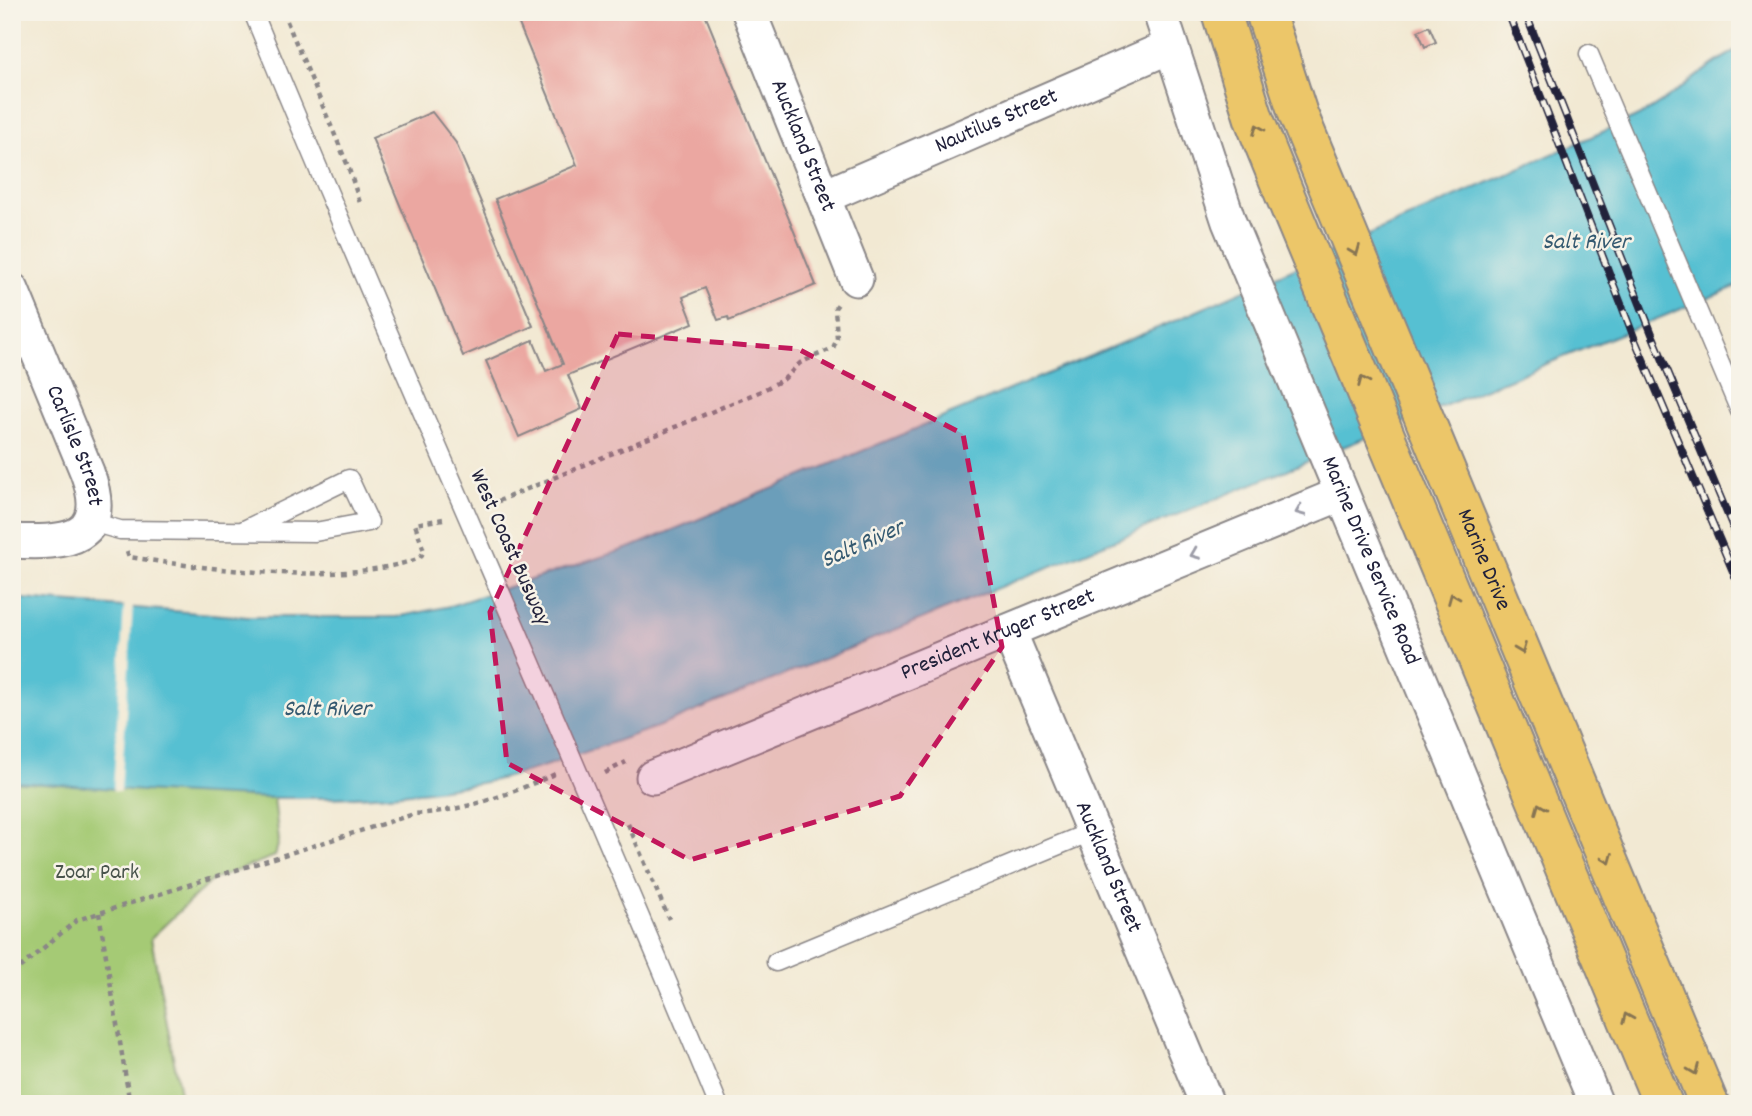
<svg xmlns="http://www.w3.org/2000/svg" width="1752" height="1116" font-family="Dekko,sans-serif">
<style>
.green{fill:#a5ca74;stroke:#647658;stroke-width:2}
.water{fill:#56c0d2;stroke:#3c7186;stroke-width:2}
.pier{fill:#f2e9d3}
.building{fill:#eba7a1}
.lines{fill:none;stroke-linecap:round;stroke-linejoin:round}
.service-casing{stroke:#8a8687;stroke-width:21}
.minor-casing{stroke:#8a8687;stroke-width:37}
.primary-casing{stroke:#8a8687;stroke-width:42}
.path{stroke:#8a8687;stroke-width:4.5;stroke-dasharray:5 5;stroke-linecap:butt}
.service{stroke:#fff;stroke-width:18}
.minor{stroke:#fff;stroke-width:33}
.primary{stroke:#ecc669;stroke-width:38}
.rail-casing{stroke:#22223b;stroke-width:8}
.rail{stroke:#f7f3e8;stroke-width:5;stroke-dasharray:16;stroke-linecap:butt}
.oneway{stroke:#877452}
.oneway2{stroke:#9c9ca7}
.marked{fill:#c2185b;fill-opacity:0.2;stroke:#c2185b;stroke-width:5;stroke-dasharray:14 9;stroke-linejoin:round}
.labels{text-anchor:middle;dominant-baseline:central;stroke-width:5;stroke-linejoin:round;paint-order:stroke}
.street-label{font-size:23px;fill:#22223b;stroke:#f7f3e8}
.park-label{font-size:23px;fill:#49544c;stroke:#f7f3e8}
.water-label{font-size:24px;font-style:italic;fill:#345970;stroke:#f7f3e8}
</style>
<rect width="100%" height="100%" fill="#f7f3e8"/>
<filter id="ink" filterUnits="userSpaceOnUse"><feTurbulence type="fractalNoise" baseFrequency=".0143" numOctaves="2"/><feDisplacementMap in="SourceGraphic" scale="14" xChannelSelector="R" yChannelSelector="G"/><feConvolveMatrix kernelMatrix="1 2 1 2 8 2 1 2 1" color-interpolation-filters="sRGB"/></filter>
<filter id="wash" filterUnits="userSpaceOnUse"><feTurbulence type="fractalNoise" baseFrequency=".00686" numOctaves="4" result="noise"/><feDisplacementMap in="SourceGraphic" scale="28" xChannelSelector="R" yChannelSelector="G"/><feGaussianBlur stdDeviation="1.57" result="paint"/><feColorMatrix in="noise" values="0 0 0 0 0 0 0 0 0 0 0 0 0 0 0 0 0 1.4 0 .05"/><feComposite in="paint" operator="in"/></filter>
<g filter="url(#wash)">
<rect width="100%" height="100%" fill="#f2e9d3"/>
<polygon class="green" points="12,782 274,798 279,841 275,856 212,880 151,938 182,1104 12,1104"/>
<path class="water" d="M1740,49V285L657,727C605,744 548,768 495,780C337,814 172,791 12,782V598L248,617H397L450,606L632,547L1179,319L1634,118C1673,100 1701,67 1740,49Z"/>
<polygon class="pier" points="124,604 133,605 121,792 113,791"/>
<g id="blocks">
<g class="building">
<polygon points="514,12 704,12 816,285 729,321 728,317 718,320 705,288 683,297 693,323 568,375 582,409 519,437 486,361 533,340 546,371 563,364 495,199 577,165"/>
<polygon points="1429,26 1436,42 1425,47 1418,31"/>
<polygon points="432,112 456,143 533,326 463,356 372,138"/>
</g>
</g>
</g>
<g filter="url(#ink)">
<use href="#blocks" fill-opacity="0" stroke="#8a8687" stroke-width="2"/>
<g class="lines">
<defs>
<g id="service">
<path d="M253,12C403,378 568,738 718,1104"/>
<polyline points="1589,54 1740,411"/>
<polyline points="91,522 120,530 315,532 369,522 349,479 242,531"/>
<polyline points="776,962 1093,831"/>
</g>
<g id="minor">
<path id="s1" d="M749,12L856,279"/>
<path id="s2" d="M1160,12L1229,222L1596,1104"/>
<path id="s3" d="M825,196L1169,47"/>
<path id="s4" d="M12,290L87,472C112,540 67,544 12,541"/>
<path id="s5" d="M1009,631L1207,1104"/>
<path id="s6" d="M653,777L1341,494"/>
</g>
<g id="primary">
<polyline points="1221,12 1254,119 1284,193 1663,1104"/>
<path id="s7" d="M1265,12L1298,114L1709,1104"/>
</g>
</defs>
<use href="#service" class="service-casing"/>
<use href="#minor" class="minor-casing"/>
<use href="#primary" class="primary-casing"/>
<g class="path">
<polyline points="283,12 348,166 361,206"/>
<polyline points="489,505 761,391 784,379 800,363 833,348 837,339 835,308 838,304"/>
<path d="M127,551L129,557C211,570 342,586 420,558L424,551L415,524L443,519"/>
<polyline points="605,773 626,762"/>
<polyline points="628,824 669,919"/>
<polyline points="99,913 130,1104"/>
<path d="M12,974L77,920L414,814C465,811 507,795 553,775L551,772"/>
</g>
<use href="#service" class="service"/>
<use href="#minor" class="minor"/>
<use href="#primary" class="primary"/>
<defs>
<g id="rail">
<polyline points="1508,12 1635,340 1740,588"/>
<polyline points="1525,12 1652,334 1740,544"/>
</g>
</defs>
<use href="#rail" class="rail-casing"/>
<use href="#rail" class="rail"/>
</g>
<defs><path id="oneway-chevron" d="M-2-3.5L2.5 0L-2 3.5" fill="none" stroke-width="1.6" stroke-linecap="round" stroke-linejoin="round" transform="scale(1.75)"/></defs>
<g class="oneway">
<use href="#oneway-chevron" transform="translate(1258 129) rotate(-112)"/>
<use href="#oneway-chevron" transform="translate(1355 251) rotate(68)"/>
<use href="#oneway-chevron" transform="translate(1363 381) rotate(-113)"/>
<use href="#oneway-chevron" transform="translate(1453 598) rotate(-112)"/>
<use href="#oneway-chevron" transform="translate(1521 649) rotate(68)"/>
<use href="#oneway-chevron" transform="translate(1540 808) rotate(-112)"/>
<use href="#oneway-chevron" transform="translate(1608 859) rotate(68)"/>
<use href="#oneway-chevron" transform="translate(1627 1018) rotate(-113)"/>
<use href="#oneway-chevron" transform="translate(1694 1070) rotate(68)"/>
</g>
<g class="oneway2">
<use href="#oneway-chevron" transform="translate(1300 511) rotate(158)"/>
<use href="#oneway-chevron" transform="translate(1195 554) rotate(158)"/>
</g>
</g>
<path class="marked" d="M618,334L798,349L963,434L1002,647L900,796L690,860L507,763L490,612Z"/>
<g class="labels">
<g class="street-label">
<text stroke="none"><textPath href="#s3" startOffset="187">Nautilus Street</textPath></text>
<text stroke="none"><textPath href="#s1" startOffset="144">Auckland Street</textPath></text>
<text stroke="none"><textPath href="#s4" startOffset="168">Carlisle Street</textPath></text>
<text transform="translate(509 548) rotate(66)">West Coast Busway</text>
<text stroke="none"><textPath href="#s7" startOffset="590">Marine Drive</textPath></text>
<text stroke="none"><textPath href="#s2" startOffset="588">Marine Drive Service Road</textPath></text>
<text stroke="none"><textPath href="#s6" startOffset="373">President Kruger Street</textPath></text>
<text stroke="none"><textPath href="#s5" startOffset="256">Auckland Street</textPath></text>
</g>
<g class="park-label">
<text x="97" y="873">Zoar Park</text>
</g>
<g class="water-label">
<text x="1586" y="243">Salt River</text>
<text transform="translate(863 545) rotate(-24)">Salt River</text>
<text x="327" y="710">Salt River</text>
</g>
</g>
<rect width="1752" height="1116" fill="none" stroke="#f7f3e8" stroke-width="42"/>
</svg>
